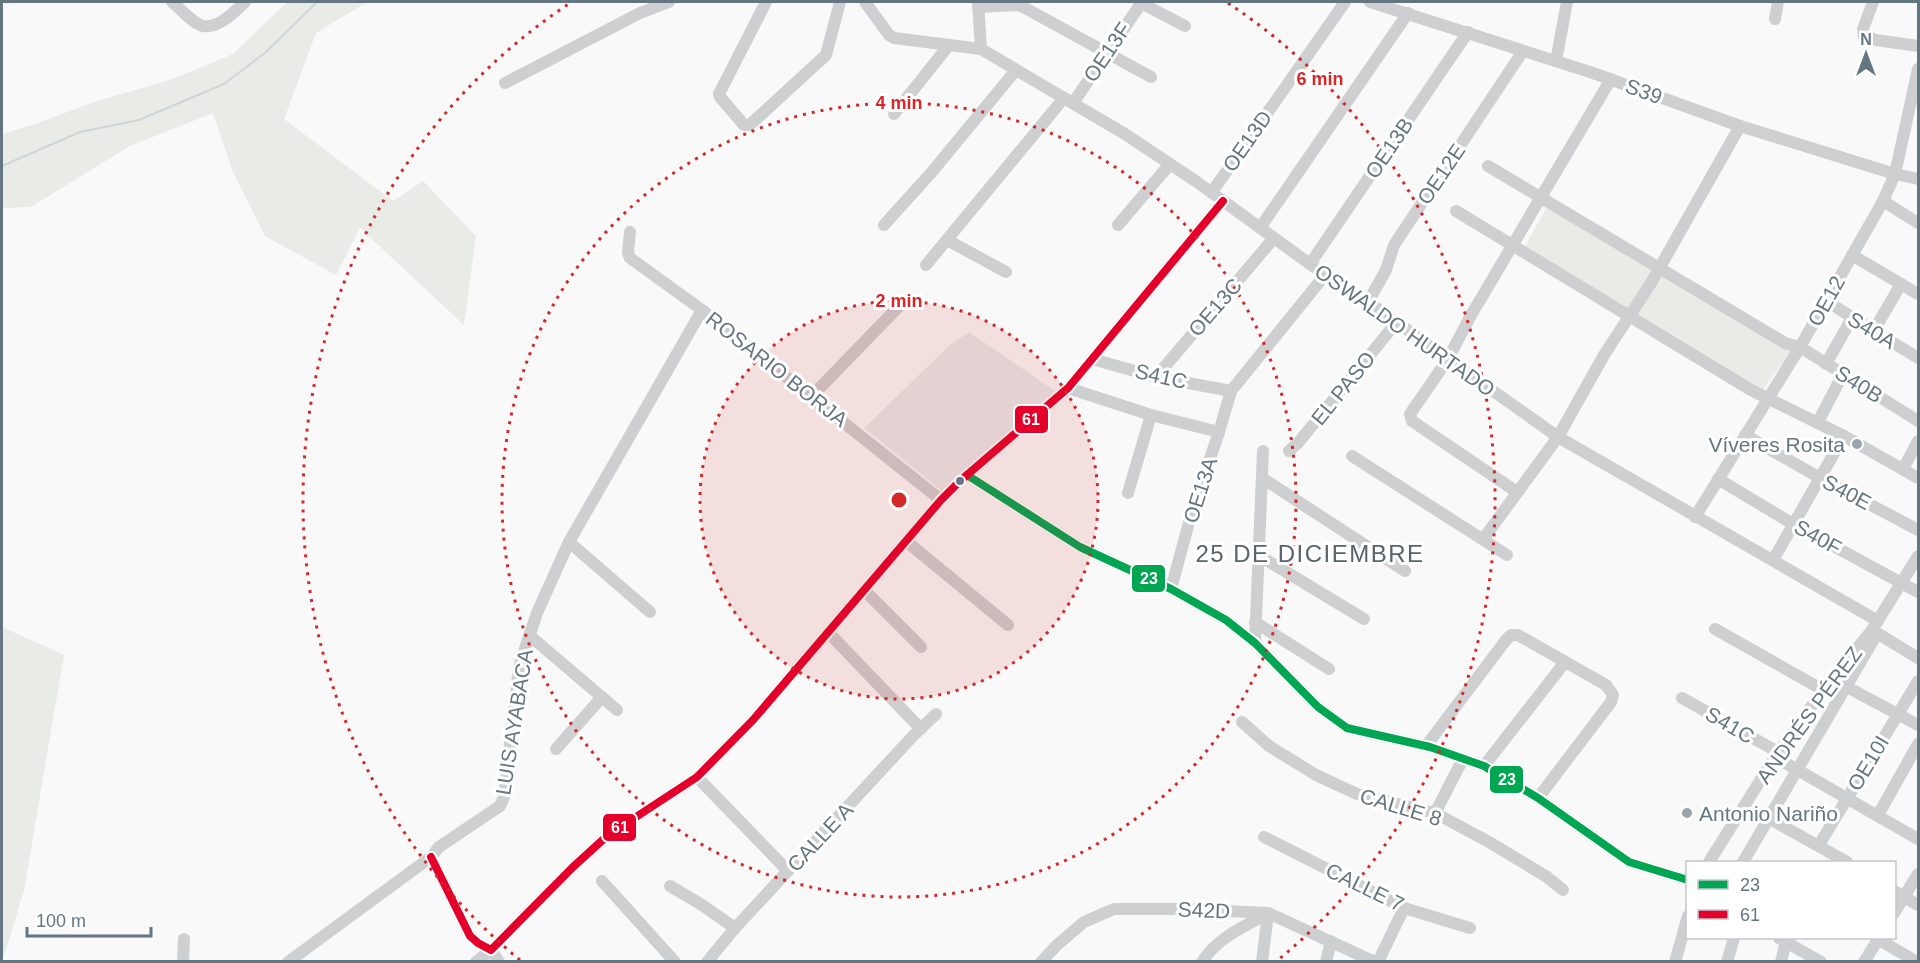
<svg xmlns="http://www.w3.org/2000/svg" width="1920" height="963" font-family="Arial,sans-serif">
<style>
.built{fill:#e8e9e9}
.green{fill:#e8ebe6}
.lines{fill:none;stroke-linecap:round;stroke-linejoin:round}
.stream{stroke:#ced6d9;stroke-width:2}
.minor{stroke:#cecfd0;stroke-width:12}
.bus-1-casing{stroke:#fff;stroke-width:12}
.bus-2-casing{stroke:#fff;stroke-width:12}
.bus-1{stroke:#00a651;stroke-width:8}
.bus-2{stroke:#e4002b;stroke-width:8}
.ring{fill:none;stroke:#d62828;stroke-width:3;stroke-dasharray:3 6}
.poi-dot{fill:#99a4ac;stroke:#fff;stroke-width:2}
.bus-dot{fill:#657683;stroke:#fff;stroke-width:2}
.labels{text-anchor:middle;dominant-baseline:central;stroke-width:6;stroke-linejoin:round;paint-order:stroke}
.street-label{font-size:21px;fill:#657683;stroke:#fff}
.poi-label{font-size:21px;fill:#657683;stroke:#fff;text-anchor:end}
.quarter-label{font-size:24px;letter-spacing:1.5px;fill:#57646e;stroke:#fff}
.centre{fill:#d62828;stroke:#fff;stroke-width:3}
.ring-label{font-size:18px;text-anchor:middle;font-weight:bold;fill:#d62828;stroke:#fff;stroke-width:6;stroke-linejoin:round;paint-order:stroke}
.line-badge{stroke:#fff;stroke-width:2}
.badge-label{font-size:16px;text-anchor:middle;font-weight:bold;fill:#fff}
</style>
<rect width="100%" height="100%" fill="#f9f9f9"/>
<polygon class="built" points="969,332 1058,393 943,492 864,428 950,345"/>
<g class="green">
<polygon points="287,2 367,2 316,33 284,119 393,201 423,181 476,236 464,325 360,228 336,275 265,236 233,172 213,113 130,146 31,207 2,208 2,134 35,124 97,101 170,80 233,54"/>
<polygon points="1548,205 1654,271 1627,311 1524,248"/>
<polygon points="1660,274 1792,350 1762,391 1635,315"/>
<polygon points="2,627 64,655 24,890 6,950 2,958"/>
</g>
<g class="lines">
<polyline class="stream" points="2,166 80,132 139,120 224,84 266,52 317,2"/>
<g class="minor">
<path d="M172,2C181,9 192,23 203,26C219,29 235,11 245,2"/>
<polyline points="766,2 719,94 720,97 744,125 749,125 753,122 826,55 840,2"/>
<polyline points="865,2 889,35 894,38 981,49"/>
<polyline points="978,2 981,49 1125,134 1197,182 1325,275 1368,302 1558,437 1878,621"/>
<polyline points="1139,2 1185,26"/>
<polyline points="1370,2 1593,73 1740,126 1895,174 1918,179"/>
<polyline points="1873,2 1863,29 1864,36 1876,40 1918,46"/>
<polyline points="978,7 1018,5 1025,8 1151,77"/>
<polyline points="1775,19 1778,2"/>
<polyline points="1556,61 1567,2"/>
<polyline points="505,83 640,13 669,2"/>
<polyline points="1073,103 1142,2"/>
<polyline points="894,114 949,45"/>
<polyline points="1488,166 1785,343 1800,347 1918,421"/>
<polyline points="1212,192 1345,2"/>
<polyline points="1883,201 1918,223"/>
<polyline points="1456,211 1751,390 1844,436 1918,478"/>
<polyline points="884,225 931,173 1016,70"/>
<polyline points="1118,225 1170,164"/>
<polyline points="1260,228 1408,13"/>
<polyline points="630,232 628,253 630,258 702,310 941,500"/>
<polyline points="947,240 1006,272"/>
<polyline points="1852,255 1918,294"/>
<polyline points="1310,264 1468,32"/>
<polyline points="926,265 1064,98"/>
<polyline points="1826,301 1918,358"/>
<polyline points="1368,302 1386,270 1394,245 1523,51"/>
<polyline points="1873,332 1901,284"/>
<polyline points="1092,359 1156,377 1231,391"/>
<polyline points="1826,364 1852,318"/>
<polyline points="1156,377 1274,238"/>
<polyline points="1068,388 1151,415 1219,432"/>
<polyline points="811,397 905,300"/>
<polyline points="1818,422 1843,374"/>
<polyline points="1745,435 1820,478 1918,530"/>
<polyline points="1289,451 1298,443 1396,323"/>
<polyline points="1352,456 1507,555"/>
<polyline points="1903,469 1918,441"/>
<polyline points="967,475 1080,547 1171,589 1226,620 1255,643 1318,707 1347,728 1430,747 1484,766 1538,798 1629,862 1688,880"/>
<polyline points="1262,478 1405,571"/>
<polyline points="1718,479 1793,524 1918,592"/>
<polyline points="1517,492 1412,421 1410,414 1448,359 1470,317 1611,79"/>
<polyline points="1128,493 1151,415"/>
<polyline points="1695,517 1800,347 1883,201 1895,174 1918,69"/>
<polyline points="1484,538 1558,437 1604,355 1651,283 1740,126"/>
<polyline points="906,541 1008,625"/>
<polyline points="569,542 650,612"/>
<polyline points="1258,555 1364,619"/>
<polyline points="1773,560 1844,436"/>
<polyline points="1171,589 1191,515 1219,432 1231,391 1325,275"/>
<polyline points="864,590 921,647"/>
<polyline points="1255,622 1329,669"/>
<polyline points="1715,629 1823,690"/>
<polyline points="1872,630 1918,658"/>
<polyline points="828,632 921,729"/>
<polyline points="529,635 617,710"/>
<polyline points="1255,643 1263,451"/>
<polyline points="1845,686 1918,725"/>
<polyline points="1682,698 1778,752"/>
<polyline points="1242,722 1269,746 1316,775 1357,794 1435,813 1489,842 1547,877 1563,890"/>
<polyline points="1426,746 1506,640 1511,635 1518,635 1606,685 1613,695 1611,702 1538,798"/>
<polyline points="556,749 602,697"/>
<polyline points="1775,757 1918,839"/>
<polyline points="1484,766 1565,662"/>
<polyline points="697,777 788,871"/>
<polyline points="1435,813 1463,759"/>
<polyline points="1878,815 1918,744"/>
<polyline points="1770,819 1847,862"/>
<polyline points="1264,837 1404,908 1470,928"/>
<polyline points="1819,845 1918,681"/>
<polyline points="431,857 470,936 478,943 491,950 573,867 607,836 697,777 753,720 941,500 960,481 1068,388 1223,201"/>
<polyline points="1709,862 1775,757 1823,690 1872,630 1918,556"/>
<polyline points="1743,862 1877,634"/>
<polyline points="602,881 675,962"/>
<polyline points="670,886 702,905 735,928"/>
<polyline points="1894,891 1918,905"/>
<polyline points="1894,913 1918,874"/>
<polyline points="1779,938 1821,962"/>
<polyline points="1876,938 1917,962"/>
<polyline points="183,962 184,939"/>
<polyline points="288,962 431,857 439,847 500,806 504,797 519,667 537,613 569,542 702,310"/>
<polyline points="476,962 491,950 499,962"/>
<polyline points="707,962 735,928 913,736 936,714"/>
<polyline points="1041,962 1057,945 1084,922 1114,909 1185,909 1268,913 1375,962"/>
<path d="M1202,962C1216,939 1244,926 1267,914"/>
<polyline points="1262,962 1268,913"/>
<polyline points="1326,962 1331,941"/>
<polyline points="1378,962 1404,908"/>
<polyline points="1675,962 1688,916"/>
<polyline points="1727,962 1734,938"/>
<polyline points="1781,962 1786,941"/>
<polyline points="1864,962 1879,938"/>
</g>
<defs>
<polyline id="bus-1" points="967,475 1080,547 1171,589 1226,620 1255,643 1318,707 1347,728 1430,747 1484,766 1538,798 1629,862 1688,880"/>
<polyline id="bus-2" points="431,857 470,936 478,943 491,950 573,867 607,836 697,777 753,720 941,500 960,481 1068,388 1223,201"/>
</defs>
<use href="#bus-1" class="bus-1-casing"/>
<use href="#bus-2" class="bus-2-casing"/>
<use href="#bus-1" class="bus-1"/>
<use href="#bus-2" class="bus-2"/>
</g>
<circle cx="899" cy="500" r="199" fill="#d62828" fill-opacity=".12"/>
<g class="ring">
<circle cx="899" cy="500" r="199"/>
<circle cx="899" cy="500" r="397"/>
<path d="M520 960A596 596 0 0 1 570 3M1228 3A596 596 0 0 1 1278 960"/>
</g>
<g class="poi-dot">
<circle cx="1857" cy="444" r="6"/>
<circle cx="1687" cy="813" r="6"/>
</g>
<circle class="bus-dot" cx="960" cy="481" r="5"/>
<g class="labels">
<g class="street-label">
<text transform="translate(1107 52) rotate(-56)">OE13F</text>
<text transform="translate(1644 91) rotate(20)">S39</text>
<text transform="translate(1247 141) rotate(-55)">OE13D</text>
<text transform="translate(1389 148) rotate(-56)">OE13B</text>
<text transform="translate(1441 174) rotate(-56)">OE12E</text>
<text transform="translate(1826 301) rotate(-61)">OE12</text>
<text transform="translate(1215 307) rotate(-49)">OE13C</text>
<text transform="translate(1405 330) rotate(35)">OSWALDO HURTADO</text>
<text transform="translate(1872 330) rotate(31)">S40A</text>
<text transform="translate(777 369) rotate(38)">ROSARIO BORJA</text>
<text transform="translate(1161 376) rotate(13)">S41C</text>
<text transform="translate(1859 384) rotate(32)">S40B</text>
<text transform="translate(1343 388) rotate(-51)">EL PASO</text>
<text transform="translate(1200 490) rotate(-72)">OE13A</text>
<text transform="translate(1847 492) rotate(28)">S40E</text>
<text transform="translate(1818 537) rotate(29)">S40F</text>
<text transform="translate(1809 715) rotate(-54)">ANDRÉS PÉREZ</text>
<text transform="translate(514 722) rotate(-81)">LUIS AYABACA</text>
<text transform="translate(1730 725) rotate(30)">S41C</text>
<text transform="translate(1868 763) rotate(-59)">OE10I</text>
<text transform="translate(1401 807) rotate(17)">CALLE 8</text>
<text transform="translate(820 837) rotate(-47)">CALLE A</text>
<text transform="translate(1365 887) rotate(26)">CALLE 7</text>
<text transform="translate(1204 910) rotate(2)">S42D</text>
</g>
<g class="poi-label">
<text x="1845" y="444">Víveres Rosita</text>
<text x="1699" y="813" text-anchor="start">Antonio Nariño</text>
</g>
<g class="quarter-label">
<text x="1310" y="553">25 DE DICIEMBRE</text>
</g>
</g>
<circle cx="899" cy="500" r="9" class="centre"/>
<g class="ring-label">
<text x="1320" y="85">6 min</text>
<text x="899" y="109">4 min</text>
<text x="899" y="307">2 min</text>
</g>
<g class="line-badge">
<rect x="1014" y="405" width="35" height="29" rx="6" fill="#e4002b"/>
<rect x="1131" y="564" width="35" height="29" rx="6" fill="#00a651"/>
<rect x="1489" y="765" width="35" height="29" rx="6" fill="#00a651"/>
<rect x="602" y="813" width="35" height="29" rx="6" fill="#e4002b"/>
</g>
<g class="badge-label">
<text x="1031" y="425">61</text>
<text x="1149" y="584">23</text>
<text x="1507" y="785">23</text>
<text x="620" y="833">61</text>
</g>
<rect width="1920" height="963" fill="none" stroke="#657683" stroke-width="6"/>
<rect x="1686" y="861" width="210" height="78" fill="#ffffff" stroke="#c1c8cd" stroke-width="1.5"/>
<rect x="1698" y="880" width="30" height="9" fill="#00a651" stroke="#c1c8cd" stroke-width="1.5"/>
<text x="1740" y="891" font-size="18" fill="#657683">23</text>
<rect x="1698" y="910" width="30" height="9" fill="#e4002b" stroke="#c1c8cd" stroke-width="1.5"/>
<text x="1740" y="921" font-size="18" fill="#657683">61</text>
<g transform="translate(1866 54)" stroke="#ffffff" stroke-width="4.5" paint-order="stroke">
<path d="M0-4.5L10 22L0 15L-10 22Z" fill="#657683"/>
<text y="-9" font-size="16" font-weight="bold" text-anchor="middle" fill="#657683">N</text>
</g>
<path d="M27 927v9h124v-9" fill="none" stroke="#657683" stroke-width="3"/>
<text x="36" y="927" font-size="18" fill="#657683" stroke="#ffffff" stroke-width="4.5" paint-order="stroke">100 m</text>
</svg>
